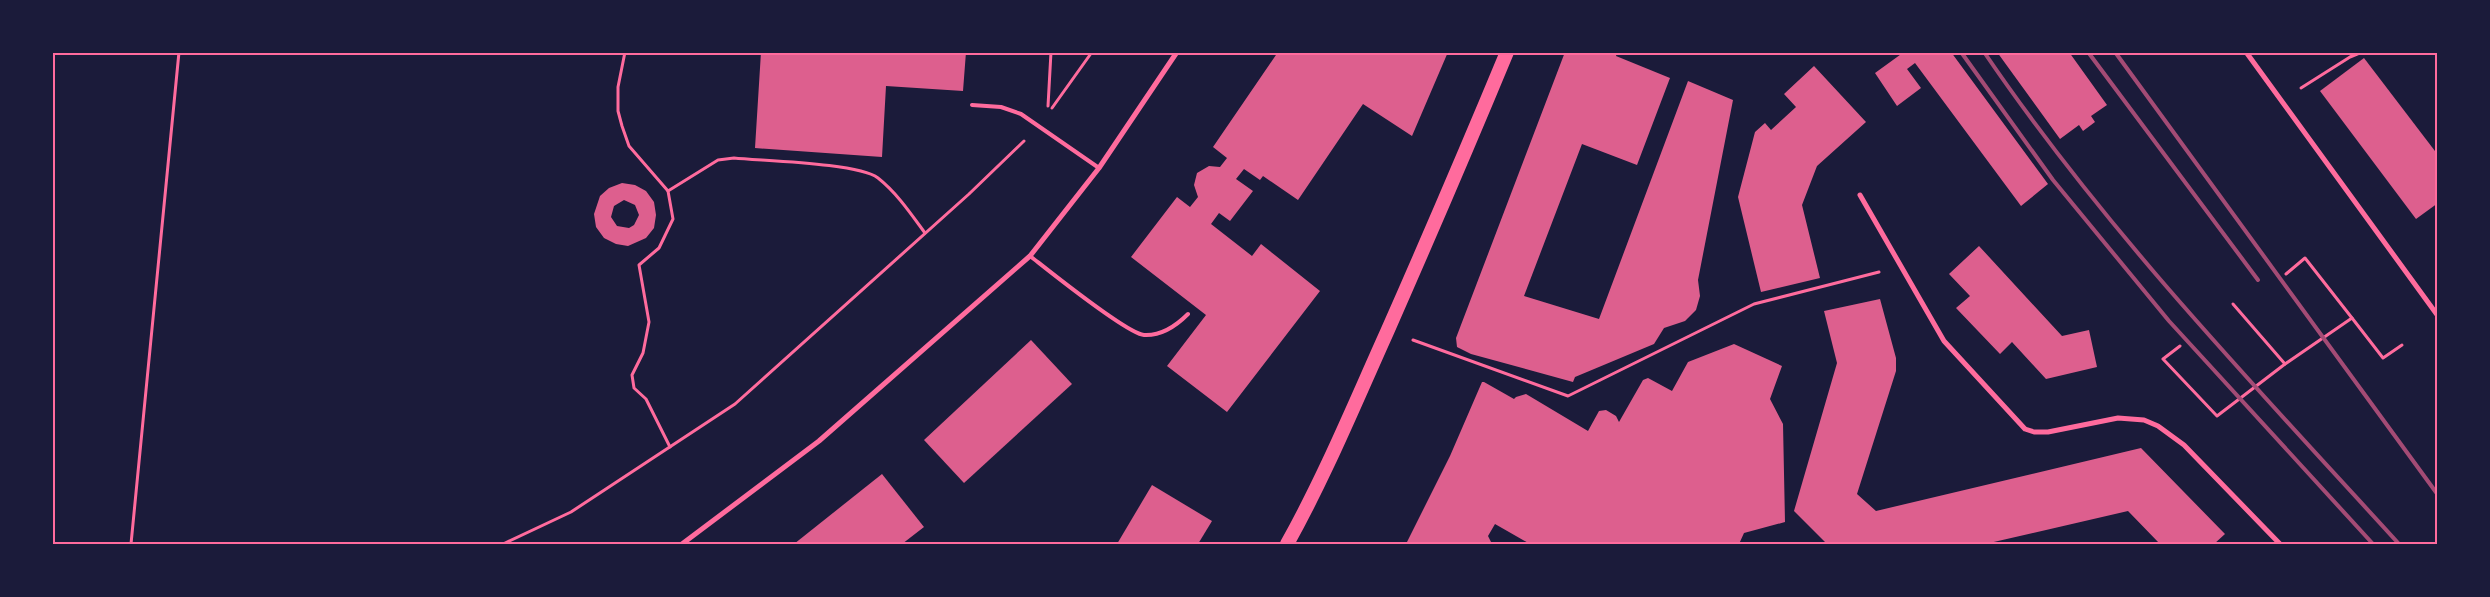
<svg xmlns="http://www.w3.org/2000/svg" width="2490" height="597" font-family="Overpass,sans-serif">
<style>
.building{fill:#dd5f8e;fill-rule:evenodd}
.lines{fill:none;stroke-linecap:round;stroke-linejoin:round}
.path{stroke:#ff6b9d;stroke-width:3}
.service{stroke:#ff6b9d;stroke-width:4}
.minor{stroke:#ff6b9d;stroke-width:5}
.trunk{stroke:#ff6b9d;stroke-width:14}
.rail{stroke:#a44b75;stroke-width:4}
.neatline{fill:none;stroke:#ff6b9d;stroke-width:2}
</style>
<rect width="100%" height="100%" fill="#1b1b3a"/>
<g class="building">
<polygon points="761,52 966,52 963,91 886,86 882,157 755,148"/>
<polygon points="1278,52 1448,52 1412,136 1363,104 1298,200 1263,176 1260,180 1244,169 1236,179 1253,191 1230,221 1219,213 1211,224 1252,256 1261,244 1320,291 1227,412 1167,366 1206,315 1131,257 1177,197 1190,207 1198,197 1194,185 1197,173 1209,166 1220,167 1227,158 1213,147"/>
<polygon points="1565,52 1617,52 1616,56 1670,78 1637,165 1582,144 1524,296 1599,319 1688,81 1733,100 1698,280 1700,296 1696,310 1685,321 1664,328 1654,344 1575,377 1573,382 1471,354 1457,347 1456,338"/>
<polygon points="1904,52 1951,52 2048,184 2021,206 1915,63 1907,69 1921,88 1897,106 1875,73"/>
<polygon points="1997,52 2069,52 2107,105 2091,116 2095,122 2083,131 2079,125 2060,139"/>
<polygon points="2364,58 2438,155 2438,203 2416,219 2320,91"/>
<polygon points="1814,66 1866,122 1817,166 1802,205 1820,278 1761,292 1738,197 1755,132 1765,123 1771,130 1796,107 1784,94"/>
<path d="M622,183L635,185L646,191L654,202L656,215L654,228L646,238L628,246L616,244L604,238L596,227L594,214L600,196L609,188ZM624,200L635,205L639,215L634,225L629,228L617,226L611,217L614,206Z"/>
<polygon points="1979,246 2062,336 2089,330 2097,367 2046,379 2012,342 2000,354 1956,308 1970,296 1949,274"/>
<polygon points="1880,299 1896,358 1896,371 1857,494 1876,511 2141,448 2225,534 2214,544 2160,544 2128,511 1985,544 1827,544 1794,511 1837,363 1824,311"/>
<polygon points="1031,340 1072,384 964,483 924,440"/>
<polygon points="1734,344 1782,366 1770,399 1783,424 1785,522 1744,533 1739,544 1530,544 1495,524 1488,536 1492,544 1406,544 1450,456 1482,382 1484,382 1514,399 1516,397 1526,394 1588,431 1599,411 1606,410 1616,416 1619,422 1643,380 1648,378 1672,391 1688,362"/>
<polygon points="882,474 924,527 902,544 794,544"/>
<polygon points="1152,485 1212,521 1198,544 1117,544"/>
</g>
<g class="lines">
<g class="path">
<polyline points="625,52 618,87 618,111 622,126 629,146 668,191 673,219 659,248 639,265 649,322 643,353 632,375 634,388 646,399 670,447"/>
<polyline points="2301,88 2350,57 2362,52"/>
<polyline points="1048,106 1051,52"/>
<polyline points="1052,108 1092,52"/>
<path d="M668,191L718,160L734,158C763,161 858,163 878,178C897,193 911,214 925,233"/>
<polyline points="2233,304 2285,364"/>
<polyline points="2352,318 2383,358 2402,345"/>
<polyline points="1413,340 1568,396 1754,304 1879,272"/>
<polyline points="2180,346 2163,359 2217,416 2285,364 2352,318 2305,258 2286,274"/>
<polyline points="131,544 179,52"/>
<polyline points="503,544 571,512 735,404 969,194 1024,141"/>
</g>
<g class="service">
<polyline points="972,105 1001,107 1021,114 1099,168"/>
<path d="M1030,256C1048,270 1127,334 1144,335C1162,336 1176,326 1188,314"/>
</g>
<g class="minor">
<polyline points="2246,52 2438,316"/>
<polyline points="1860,195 1944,341 2025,429 2034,432 2048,432 2118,418 2144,420 2158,426 2184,445 2280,544"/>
<polyline points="682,544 819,441 1030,256 1099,168 1177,52"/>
</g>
<path class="trunk" d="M1287,544C1325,476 1355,403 1387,332C1428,239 1468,146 1507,52"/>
<g class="rail">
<polyline points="1961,52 2053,180 2169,321 2373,544"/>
<path d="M1984,52C2105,230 2255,386 2399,544"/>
<polyline points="2088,52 2258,280"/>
<polyline points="2115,52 2438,495"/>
</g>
</g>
<rect width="2490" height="597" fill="none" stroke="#1b1b3a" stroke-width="108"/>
<rect x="54" y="54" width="2382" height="489" class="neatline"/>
</svg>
